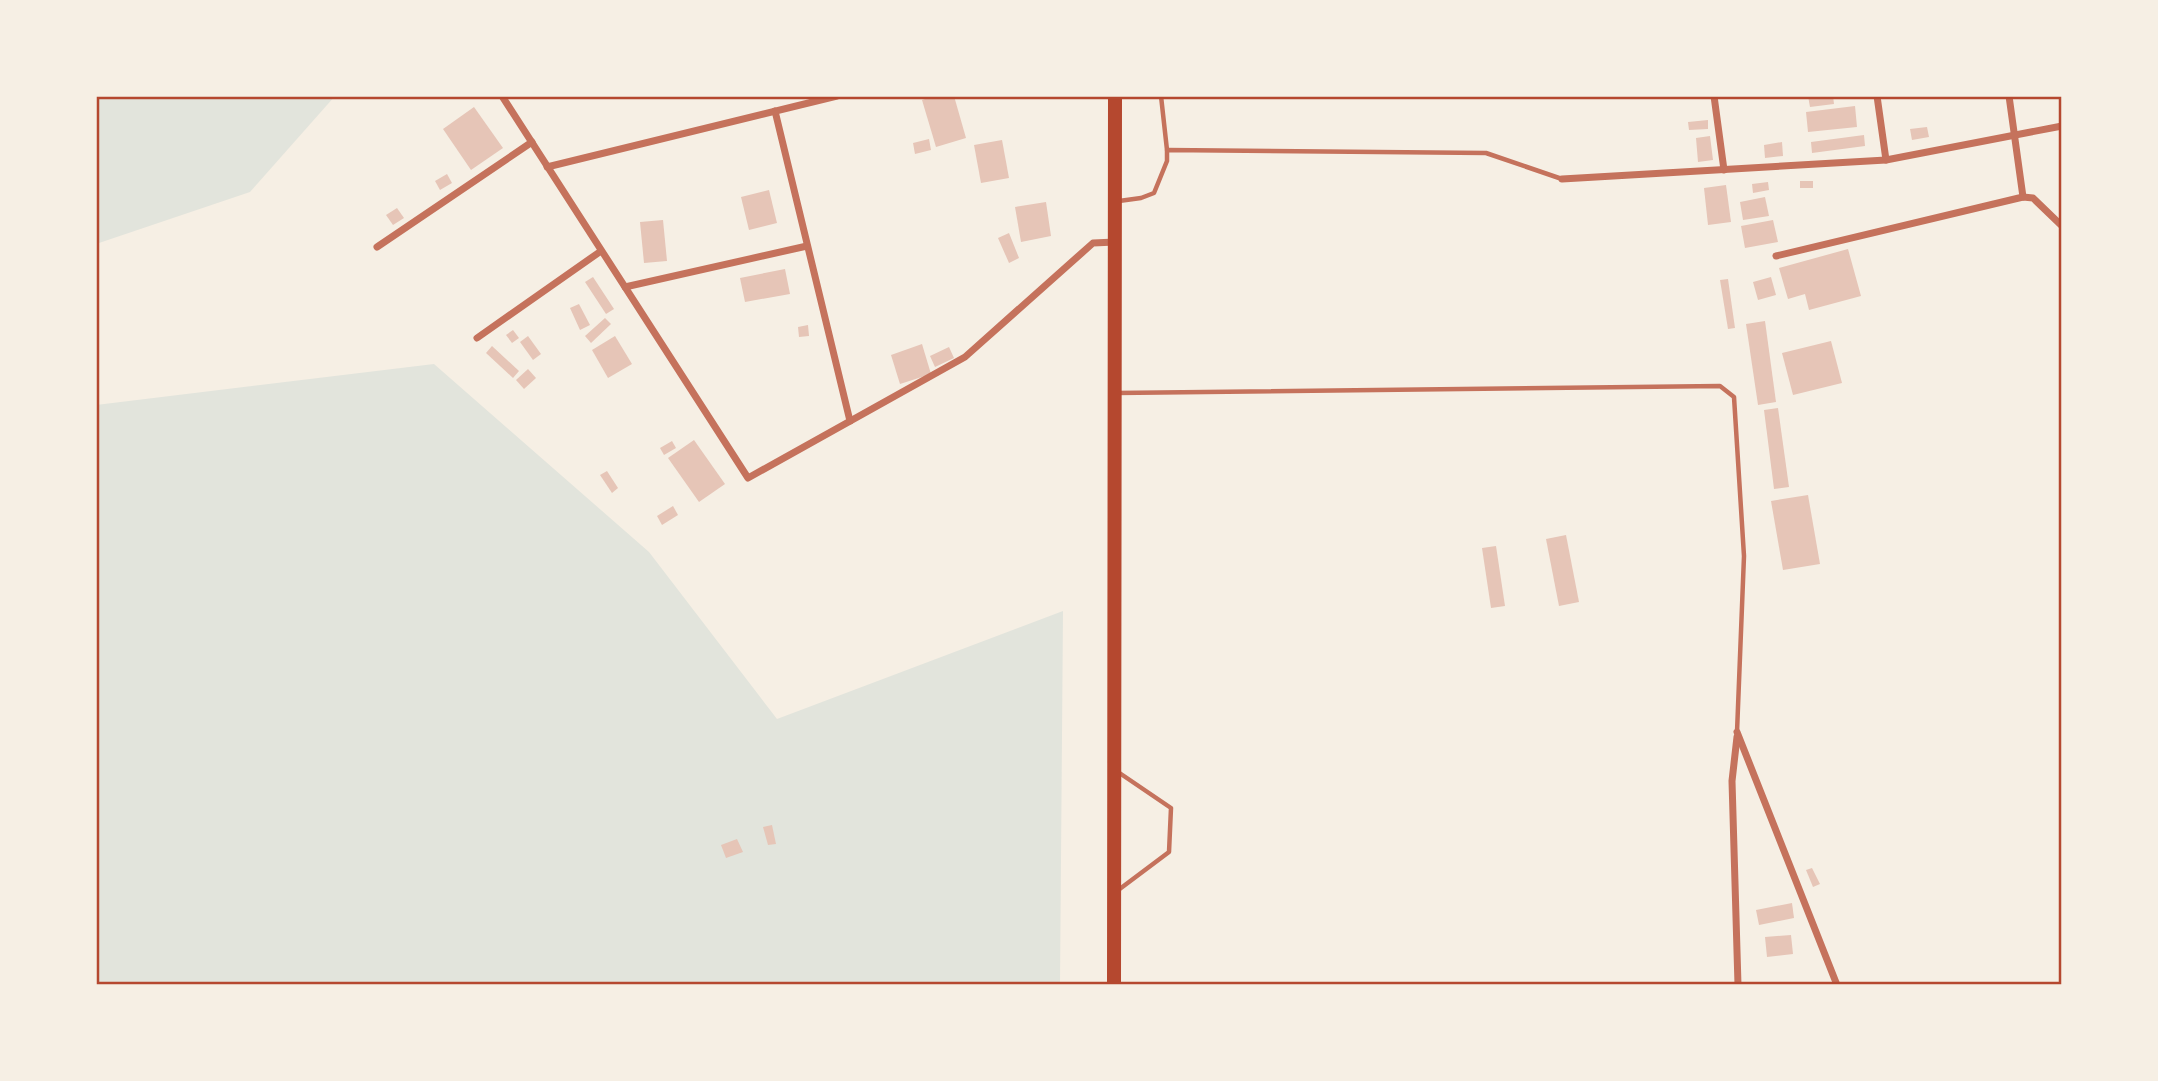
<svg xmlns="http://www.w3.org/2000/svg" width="2158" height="1081" font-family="Bitter,serif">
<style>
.green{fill:#e2e4dc}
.building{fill:#e6c5b7}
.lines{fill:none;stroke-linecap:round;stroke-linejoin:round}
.service{stroke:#c5725c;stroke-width:4.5}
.minor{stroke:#c5725c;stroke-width:7}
.trunk{stroke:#b5482f;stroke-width:14}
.neatline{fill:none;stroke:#b5482f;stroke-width:2.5}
</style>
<rect width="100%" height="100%" fill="#f6efe4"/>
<g class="green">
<polygon points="96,96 335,96 250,192 96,244"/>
<polygon points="434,364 649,552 777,719 1063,611 1060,985 96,985 96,405"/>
</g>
<g class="building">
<polygon points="934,96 954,96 966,138 936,147 922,100"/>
<polygon points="1808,96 1833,96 1834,104 1810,107"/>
<polygon points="1855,106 1857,127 1808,132 1806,112"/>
<polygon points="474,107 503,148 471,170 443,129"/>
<polygon points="1708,120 1708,129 1689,130 1688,122"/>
<polygon points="1927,127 1929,137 1912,140 1910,129"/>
<polygon points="1864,135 1865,146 1812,153 1811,142"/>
<polygon points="1710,136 1713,160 1698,162 1696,138"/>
<polygon points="929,139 931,150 915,154 913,143"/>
<polygon points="1002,140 1009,178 981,183 974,145"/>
<polygon points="1782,142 1783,156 1765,158 1764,145"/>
<polygon points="447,174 452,183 440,190 435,181"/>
<rect x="1800" y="181" width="13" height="7"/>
<polygon points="1768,182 1769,190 1753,193 1752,184"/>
<polygon points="1726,185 1731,222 1708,225 1704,188"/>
<polygon points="769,190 777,223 749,230 741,197"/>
<polygon points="1765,197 1769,216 1743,220 1740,202"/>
<polygon points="1046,202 1051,236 1021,242 1015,207"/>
<polygon points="397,208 404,218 393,225 386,215"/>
<polygon points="663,220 667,261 644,263 640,222"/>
<polygon points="1773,220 1778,242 1745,248 1741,226"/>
<polygon points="1009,233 1019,258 1009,263 998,238"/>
<polygon points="1848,249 1861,296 1809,310 1805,294 1788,299 1779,268"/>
<polygon points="785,269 790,294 745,302 740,278"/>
<polygon points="593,277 614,309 606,314 585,282"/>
<polygon points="1771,277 1776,295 1758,300 1753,282"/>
<polygon points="1728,279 1735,328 1728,329 1720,280"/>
<polygon points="579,304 590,325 580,330 570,308"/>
<polygon points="605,318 611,324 591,343 585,336"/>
<polygon points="1765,321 1776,402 1758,405 1746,324"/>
<polygon points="808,325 809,336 799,337 798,327"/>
<polygon points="513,330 519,338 512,343 506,335"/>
<polygon points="528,336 541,354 533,360 520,342"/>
<polygon points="615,336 632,364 608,378 592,350"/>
<polygon points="1831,341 1842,383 1793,395 1782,353"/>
<polygon points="922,344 931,374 900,384 891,355"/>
<polygon points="492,346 519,371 513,378 486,353"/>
<polygon points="949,347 954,358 935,367 930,356"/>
<polygon points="528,369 536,378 524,389 516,380"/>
<polygon points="1778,408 1789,487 1774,489 1764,410"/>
<polygon points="694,440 725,484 699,502 668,458"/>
<polygon points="672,441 676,448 664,455 660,448"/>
<polygon points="607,471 618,488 612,493 600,475"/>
<polygon points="1808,495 1820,564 1783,570 1771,501"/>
<polygon points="673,506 678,515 662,525 657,516"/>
<polygon points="1566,535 1579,602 1559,606 1546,539"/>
<polygon points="1496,546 1505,606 1491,608 1482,548"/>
<polygon points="772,825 776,844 768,845 763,827"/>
<polygon points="737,839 743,852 726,858 721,845"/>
<polygon points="1812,868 1820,884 1813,887 1806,870"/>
<polygon points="1792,903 1794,918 1759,925 1756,910"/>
<polygon points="1791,935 1793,954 1767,957 1765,937"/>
</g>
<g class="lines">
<g class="service">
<polyline points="1161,96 1167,150"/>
<polyline points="1119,201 1141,198 1154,193 1167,161 1167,150 1486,153 1562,179"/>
<polyline points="1116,393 1720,386 1734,397 1744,556 1737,732"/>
<polyline points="1117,891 1169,852 1171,808 1118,772"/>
</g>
<g class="minor">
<polyline points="502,96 748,478 965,357 1093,243 1115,242"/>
<polyline points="1714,96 1724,170"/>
<polyline points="1877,96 1886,160"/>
<polyline points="2009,96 2023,197"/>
<polyline points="775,111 850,421"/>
<polyline points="547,167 837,96"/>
<polyline points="1562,179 1886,160 2062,126"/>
<polyline points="377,247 532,142"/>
<polyline points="1776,256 2023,197 2033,198 2062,226"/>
<polyline points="625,287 807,246"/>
<polyline points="477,338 601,251"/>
<polyline points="1737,732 1837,985"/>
<polyline points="1737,737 1732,781 1738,985"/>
</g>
<polyline class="trunk" points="1114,985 1115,96"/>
</g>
<rect width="2158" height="1081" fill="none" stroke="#f6efe4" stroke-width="196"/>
<rect x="98" y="98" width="1962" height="885" class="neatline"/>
</svg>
